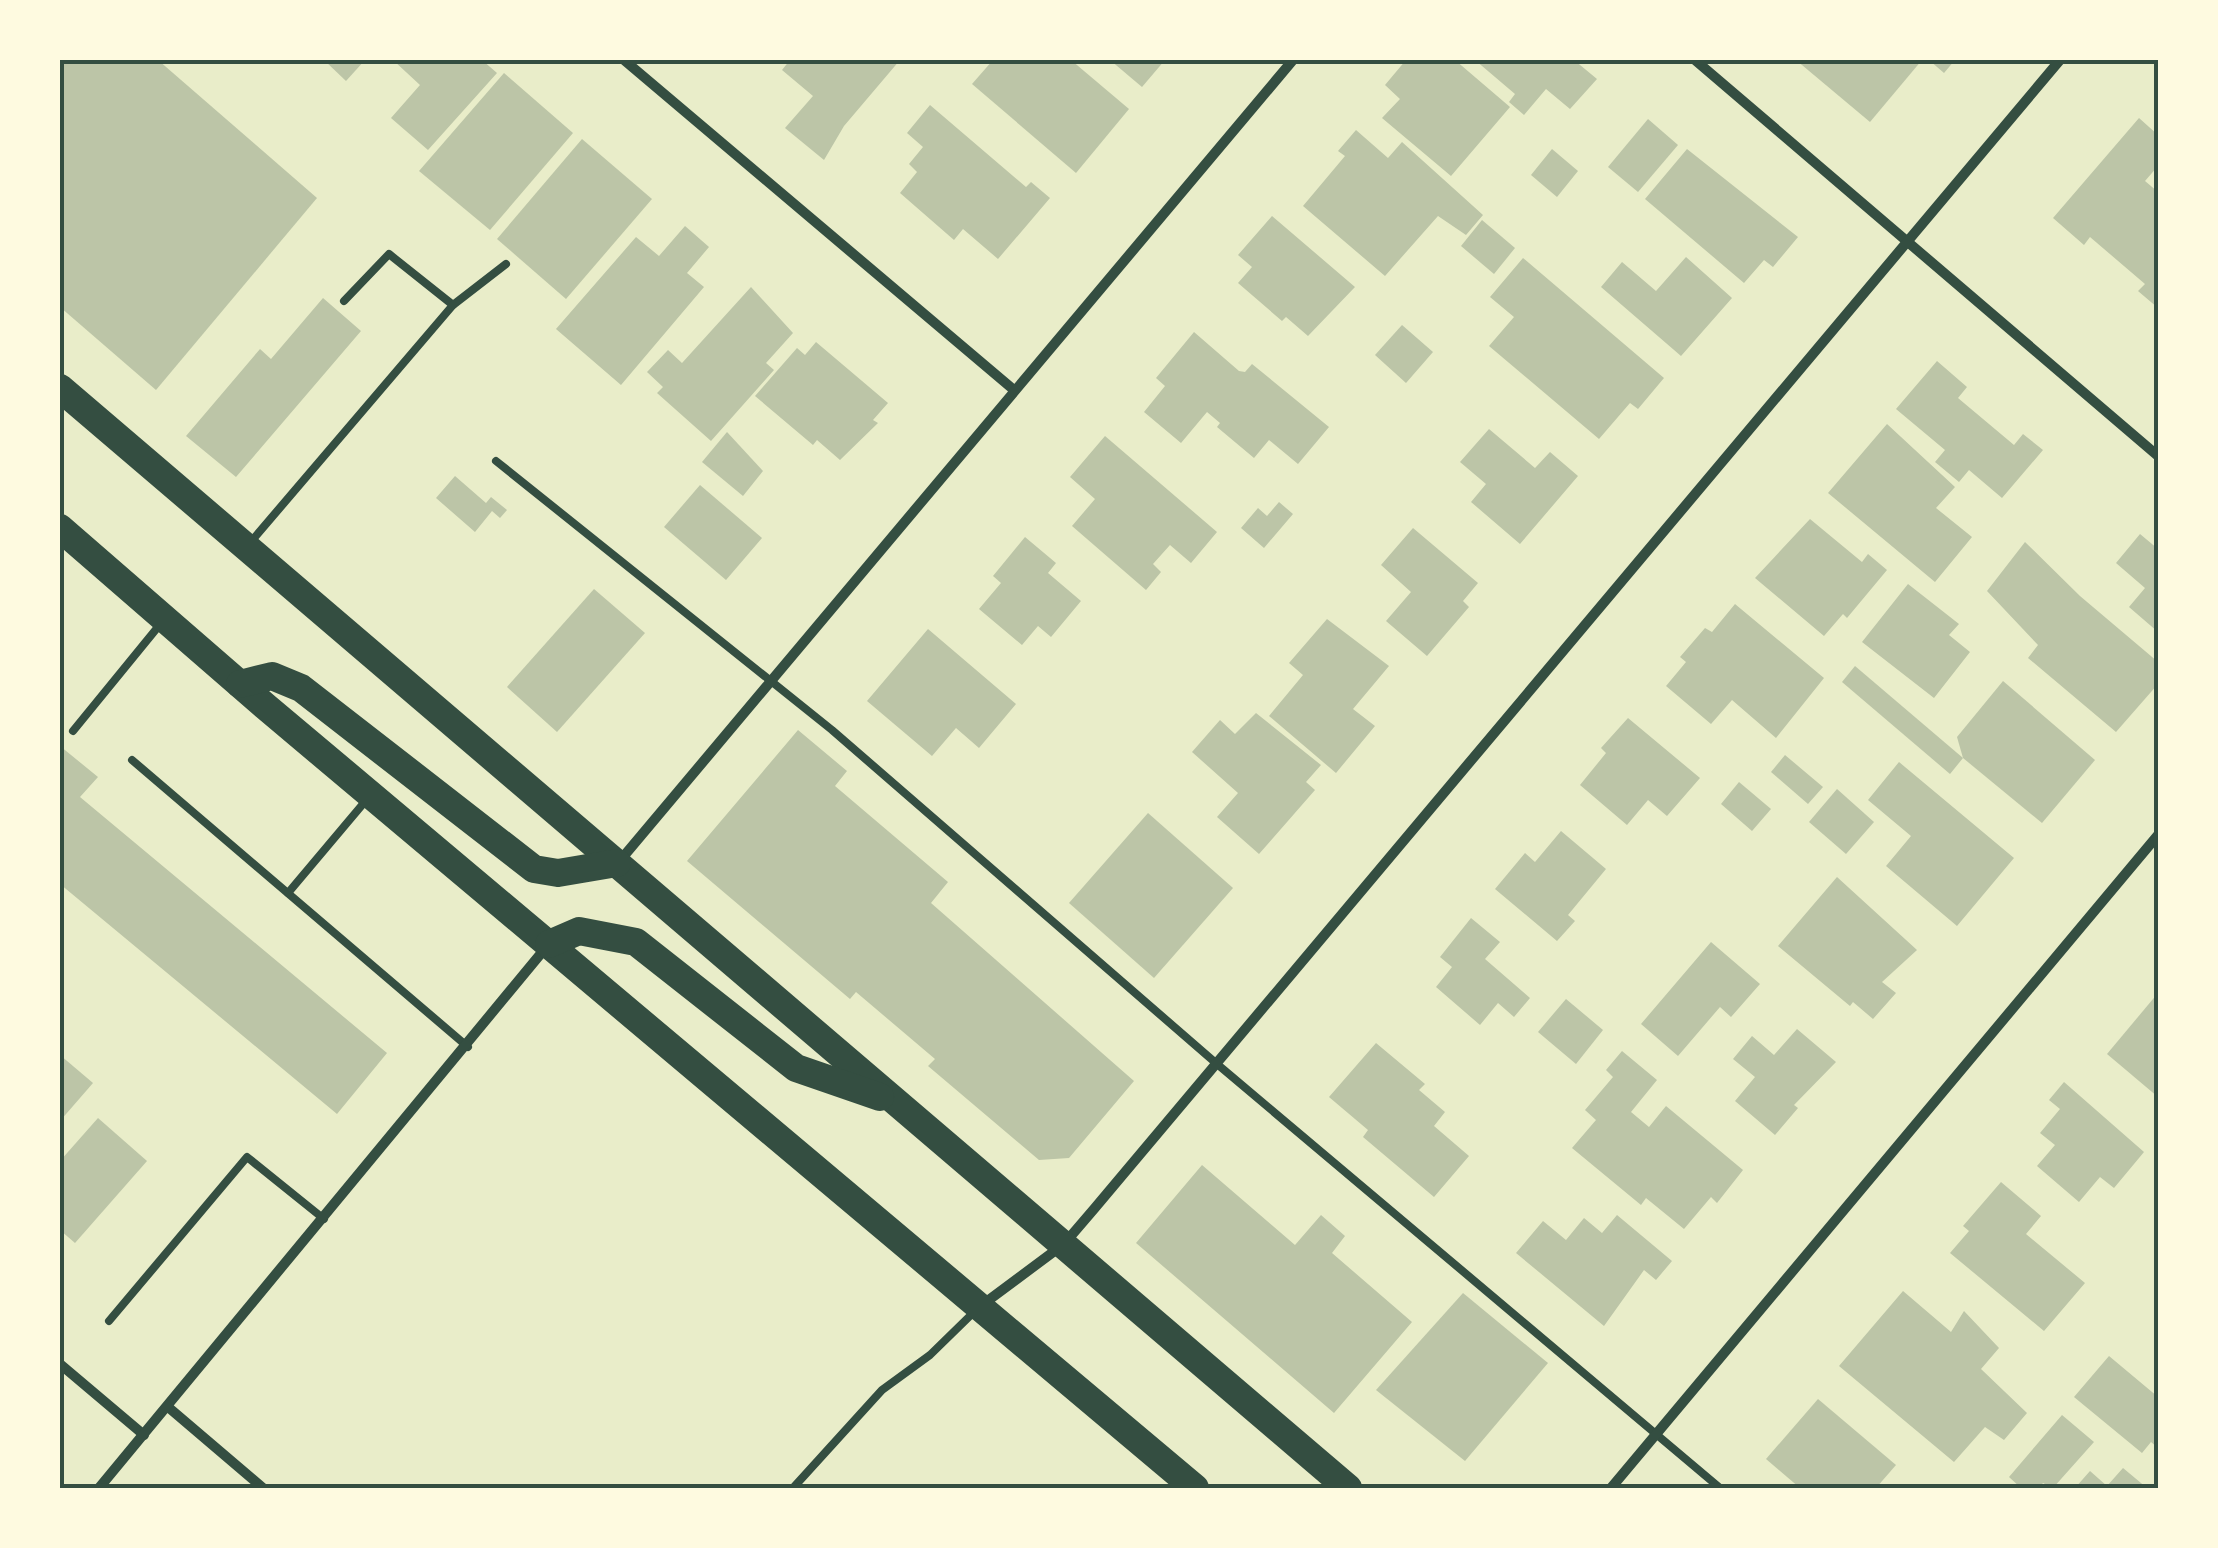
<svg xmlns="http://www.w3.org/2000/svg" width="2218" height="1548" font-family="'Sofia Sans Condensed',sans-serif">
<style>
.building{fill:#bcc5a7}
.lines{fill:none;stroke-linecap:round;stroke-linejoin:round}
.service{stroke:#344e41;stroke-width:8}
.minor{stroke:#344e41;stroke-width:10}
.trunk{stroke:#344e41;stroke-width:28}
.neatline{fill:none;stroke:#344e41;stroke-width:4}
</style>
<rect width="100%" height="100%" fill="#e9edc9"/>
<g class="building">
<polygon points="60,60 158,60 317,198 156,390 60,307"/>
<polygon points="324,60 365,60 346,81"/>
<polygon points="393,60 482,60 497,73 428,150 391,118 420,85"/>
<polygon points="790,60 900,60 844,126 824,160 785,128 813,96 782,70"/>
<polygon points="993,60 1071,60 1129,109 1076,173 972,84"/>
<polygon points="1110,60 1165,60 1142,87"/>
<polygon points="1406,60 1455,60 1510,107 1451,176 1382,118 1400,99 1385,85"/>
<polygon points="1475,60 1574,60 1597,79 1570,109 1546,89 1524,115 1509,102 1515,94"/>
<polygon points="1796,60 1922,60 1870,122"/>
<polygon points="1929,60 1955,60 1944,73"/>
<polygon points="504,73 573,133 490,230 419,171"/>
<polygon points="930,105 1026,187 1031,182 1050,198 998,259 963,229 954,240 900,193 917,172 909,164 923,147 907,133"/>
<polygon points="2139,118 2158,135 2158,166 2145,181 2158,192 2158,308 2138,291 2145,284 2090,237 2084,245 2053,218"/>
<polygon points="1648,119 1678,145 1638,192 1608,167"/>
<polygon points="1356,130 1388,158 1402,142 1483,215 1466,235 1438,216 1385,276 1303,206 1345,156 1338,151"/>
<polygon points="582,139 652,199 566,299 497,239"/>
<polygon points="1552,149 1578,171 1557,197 1531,175"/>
<polygon points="1687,149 1798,237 1773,267 1764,260 1744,283 1645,199"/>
<polygon points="1272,216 1355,287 1308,336 1286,317 1282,321 1238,283 1252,267 1238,255"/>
<polygon points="1482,220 1515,248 1494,274 1461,246"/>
<polygon points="685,226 709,247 687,273 704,287 621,385 556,329 636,237 659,256"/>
<polygon points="1686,257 1732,298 1681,356 1601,287 1622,262 1656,291"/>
<polygon points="1523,258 1664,378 1638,409 1630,403 1599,439 1489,346 1514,317 1490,297"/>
<polygon points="751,287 793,333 766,363 774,370 711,441 657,393 663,387 647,372 668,350 682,363"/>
<polygon points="323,298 361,331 236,477 186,436 260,349 271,359"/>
<polygon points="1402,325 1433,352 1406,383 1375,355"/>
<polygon points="1194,332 1239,371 1245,372 1252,364 1329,427 1298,464 1269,440 1254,458 1217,427 1220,423 1207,412 1181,443 1144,412 1165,386 1156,378"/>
<polygon points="816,342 888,403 873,420 878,423 840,460 817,440 813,445 755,396 797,348 805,355"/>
<polygon points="1937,361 1967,387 1958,398 2014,445 2023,434 2043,450 2002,498 1969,470 1959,482 1935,462 1945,450 1896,409"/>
<polygon points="1887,424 1955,487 1936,508 1972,537 1935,582 1828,493"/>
<polygon points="1489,429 1535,468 1550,452 1578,476 1520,544 1471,502 1486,484 1460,462"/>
<polygon points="727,432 763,471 743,496 702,462"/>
<polygon points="1105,436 1217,532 1191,563 1170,545 1153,564 1161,572 1146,590 1072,526 1095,499 1070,477"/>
<polygon points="455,476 486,503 491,497 507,510 500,518 492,511 475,532 436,498"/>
<polygon points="700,485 762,538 726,580 664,527"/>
<polygon points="1279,502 1293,514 1264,548 1241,528 1258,508 1267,516"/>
<polygon points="1810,519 1862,562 1868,554 1887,570 1847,618 1843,614 1824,636 1755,578"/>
<polygon points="1413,528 1478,583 1463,601 1469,607 1427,656 1386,621 1411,592 1381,565"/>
<polygon points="2140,534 2158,549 2158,632 2129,607 2145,588 2116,563"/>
<polygon points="1025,537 1056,563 1048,573 1081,601 1051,637 1038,626 1022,645 979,609 1001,583 993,576"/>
<polygon points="2025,542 2080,596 2158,662 2158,684 2116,732 2028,658 2038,645 1987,591"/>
<polygon points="1908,584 1959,624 1949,635 1970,652 1934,698 1862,642"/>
<polygon points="594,589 645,633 557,732 507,687"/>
<polygon points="1735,604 1824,678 1776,738 1732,700 1711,724 1666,686 1686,662 1680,657 1705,628 1712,632"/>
<polygon points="1327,619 1389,666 1353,709 1375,726 1336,773 1269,716 1303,675 1289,663"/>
<polygon points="928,629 1016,704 979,748 956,728 932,756 867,701"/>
<polygon points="1855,666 1963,758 1950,774 1842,682"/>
<polygon points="2003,681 2095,760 2042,823 1963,758 1957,737"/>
<polygon points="1256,713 1321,765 1306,782 1315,790 1259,854 1217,817 1238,793 1192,752 1220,720 1235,734"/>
<polygon points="1628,718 1700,778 1667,816 1648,800 1627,825 1580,785 1606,753 1601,748"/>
<polygon points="798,730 847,771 835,786 948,882 931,903 1134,1081 1069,1158 1039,1160 928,1066 935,1059 856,992 850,999 687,861"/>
<polygon points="60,746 98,777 80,797 387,1053 337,1114 60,884"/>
<polygon points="1785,755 1823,787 1808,804 1771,772"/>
<polygon points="1899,762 2014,858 1957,926 1886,866 1911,836 1868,800"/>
<polygon points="1739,782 1771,809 1752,831 1721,804"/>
<polygon points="1837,789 1874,822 1846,854 1809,822"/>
<polygon points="1148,813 1233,888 1154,978 1069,903"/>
<polygon points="1561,831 1606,869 1568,915 1575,921 1557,941 1495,889 1525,853 1535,862"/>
<polygon points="1837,877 1917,950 1882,982 1896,993 1873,1019 1853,1002 1850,1006 1778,946"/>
<polygon points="1471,918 1500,942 1485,959 1530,998 1514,1017 1498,1003 1480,1025 1436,987 1452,967 1440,957"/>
<polygon points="1711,942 1760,984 1731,1017 1720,1007 1678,1056 1641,1024"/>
<polygon points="2158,993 2158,1097 2107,1054"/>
<polygon points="1566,999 1603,1030 1576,1064 1538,1032"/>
<polygon points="1797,1029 1836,1062 1794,1105 1798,1108 1775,1135 1735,1101 1755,1077 1733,1059 1752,1036 1774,1055"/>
<polygon points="1376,1043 1425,1084 1419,1090 1445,1112 1434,1126 1469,1156 1434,1197 1363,1137 1368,1130 1329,1097"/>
<polygon points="1622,1051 1657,1080 1631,1112 1649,1127 1666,1106 1743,1170 1717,1203 1711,1197 1684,1229 1646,1198 1641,1205 1572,1148 1596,1120 1585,1110 1613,1077 1606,1070"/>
<polygon points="60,1055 93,1083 60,1121"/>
<polygon points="2064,1082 2144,1152 2114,1188 2100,1177 2079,1202 2037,1166 2055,1145 2040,1133 2060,1109 2049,1100"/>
<polygon points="98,1118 147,1161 75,1243 60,1230 60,1161"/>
<polygon points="1202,1165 1295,1245 1321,1215 1345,1236 1332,1253 1412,1322 1334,1413 1136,1243"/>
<polygon points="2001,1182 2041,1216 2026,1234 2085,1283 2044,1331 1950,1253 1969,1231 1963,1226"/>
<polygon points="1617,1215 1672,1261 1656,1280 1644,1270 1604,1326 1516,1253 1543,1221 1566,1240 1584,1218 1602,1233"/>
<polygon points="1903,1291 1951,1332 1964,1311 1999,1348 1981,1369 2027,1413 2004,1440 1985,1427 1954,1462 1839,1366"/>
<polygon points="1463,1293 1548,1363 1465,1461 1376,1390"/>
<polygon points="2109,1356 2158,1397 2158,1448 2151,1442 2142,1453 2074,1397"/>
<polygon points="1818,1399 1896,1465 1876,1488 1800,1488 1766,1459"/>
<polygon points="2062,1415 2094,1442 2053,1488 2043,1483 2039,1488 2021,1488 2009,1477"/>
<polygon points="2123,1468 2147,1488 2075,1488 2090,1471 2107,1486"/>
</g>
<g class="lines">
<g class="service">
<polyline points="344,301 389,254 453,305"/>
<polyline points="496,461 832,730 1217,1064 1720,1488"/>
<polyline points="249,544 453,305 506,264"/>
<polyline points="73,731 162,622"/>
<polyline points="132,760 468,1047"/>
<polyline points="288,893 368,798"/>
<polyline points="109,1321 247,1157 324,1219"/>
<polyline points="793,1488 882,1390 930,1355 974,1312"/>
</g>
<g class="minor">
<polyline points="624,60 1014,390"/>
<polyline points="1695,60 2158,456"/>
<polyline points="618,863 1293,60"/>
<polyline points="982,1305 1064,1244 1094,1209 2060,60"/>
<polyline points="60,1364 144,1435"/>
<polyline points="168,1407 263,1488"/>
<polyline points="99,1488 548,945"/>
<polyline points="1611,1488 2158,835"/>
</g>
<g class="trunk">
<polyline points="60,388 1348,1488"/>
<polyline points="60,528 265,706 1195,1488"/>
<polyline points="240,684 272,676 301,688 534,869 558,873 617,863"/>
<polyline points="549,944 579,931 636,942 796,1068 880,1097"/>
</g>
</g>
<rect width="2218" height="1548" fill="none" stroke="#fefae0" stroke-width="125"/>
<rect x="62" y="62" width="2094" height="1424" class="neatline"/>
</svg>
